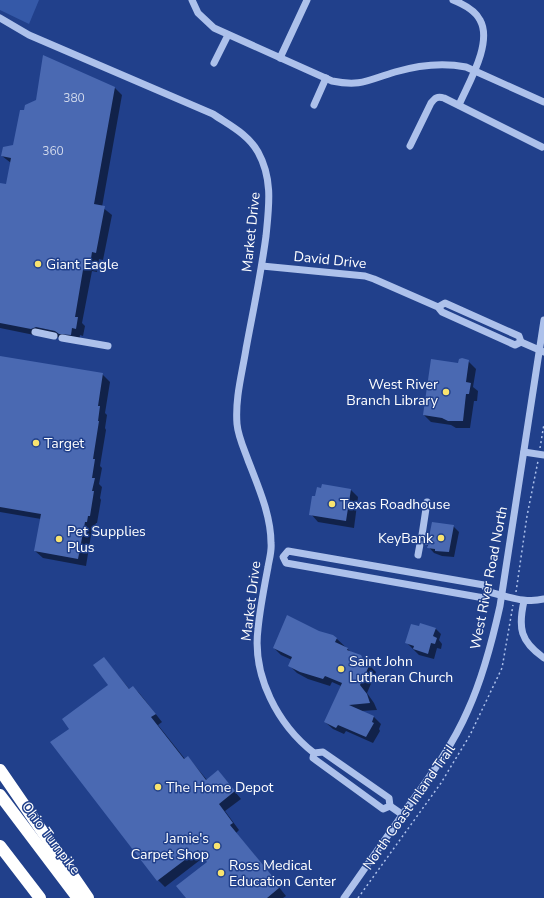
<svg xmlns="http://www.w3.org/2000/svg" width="544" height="898" font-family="'Nunito Sans',sans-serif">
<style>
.green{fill:#3559a8}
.shadow{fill:#0007}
.building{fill:#4a69b2}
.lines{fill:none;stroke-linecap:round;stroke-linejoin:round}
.path{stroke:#adc1eb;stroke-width:1.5;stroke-dasharray:2 3;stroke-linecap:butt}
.minor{stroke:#adc1eb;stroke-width:7}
.highway{stroke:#fff;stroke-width:12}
.poi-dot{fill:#f8e36f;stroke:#21408b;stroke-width:1.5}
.labels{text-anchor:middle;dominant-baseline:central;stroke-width:3;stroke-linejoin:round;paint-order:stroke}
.number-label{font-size:12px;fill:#d2daec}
.street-label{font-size:14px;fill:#fff;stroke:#21408b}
.poi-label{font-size:14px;fill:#fff;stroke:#21408b;text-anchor:start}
</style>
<rect width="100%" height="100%" fill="#21408b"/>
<polygon class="green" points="0,0 39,0 29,24 0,10"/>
<g class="shadow">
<polygon points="115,88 122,95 102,207 112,215 103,260 99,259 97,272 92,271 82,323 85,326 83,336 80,335 79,342 44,334 39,336 0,328 0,184 7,185 11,163 2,156 14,146 25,111"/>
<polygon points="0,357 102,374 110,382 105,413 107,415 105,428 106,430 100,466 102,468 99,484 102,487 100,498 101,500 97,523 96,523 94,529 92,529 86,566 43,558 35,551 41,519 0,512"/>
<polygon points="468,361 476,369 473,387 478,391 477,401 474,401 470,428 456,428 451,425 431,422 424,415 459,364"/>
<polygon points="351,490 358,497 354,528 318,522 311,514"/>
<polygon points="453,526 459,532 454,557 442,556 434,553 426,544"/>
<polygon points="415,535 425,544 421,548 414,542"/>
<polygon points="420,627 435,628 441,634 439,640 442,644 441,649 437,648 434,659 419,655 407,643"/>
<polygon points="318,632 337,639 352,653 360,656 376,672 367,693 374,703 377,710 361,711 374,717 381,724 379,729 380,731 373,743 346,731 344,734 333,729 325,722 341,686 332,682 330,686 308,679 297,673 290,666 292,660 281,655 274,648"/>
<polygon points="104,658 130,690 133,687 140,694 162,722 158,725 185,759 188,757 207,780 218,771 241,799 225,811 239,830 236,833 279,885 278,886 286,896 283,898 187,898 208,862 204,857 165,887 158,880"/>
</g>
<g class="building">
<polygon points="43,55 115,87 94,204 105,206 96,253 92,252 90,265 84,264 75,317 78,317 76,329 72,328 71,335 59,334 55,331 36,327 31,329 0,323 0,183 6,184 11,158 1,156 3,147 13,145 20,110 24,110 25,105 36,100"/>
<polygon points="0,356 103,373 98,406 100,406 98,421 99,421 93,459 95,459 92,478 95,478 92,491 94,491 90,516 88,516 87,522 85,522 78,559 34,551 41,514 0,507"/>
<polygon points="462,358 469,360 466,382 471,383 469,394 466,394 463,421 448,421 442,418 423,415 431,359 458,363 459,359"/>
<polygon points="322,484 351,489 346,521 309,515 312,496 315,496 317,487 321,488"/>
<polygon points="432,522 454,525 449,552 435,551 435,549 427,548 428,545 425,545 423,540 429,537"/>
<polygon points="287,615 319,631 333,635 337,638 335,642 348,648 347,650 361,655 364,661 370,664 360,685 367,694 370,703 349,705 374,716 372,722 374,723 366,737 338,725 336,728 324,722 342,683 325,676 323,679 300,672 288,666 292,657 273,648"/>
<polygon points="420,623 436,628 433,636 437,638 435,644 431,643 428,654 413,649 414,646 405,643 411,624 419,626"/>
<polygon points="104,657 129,689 133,686 156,714 151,717 184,759 188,756 206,780 218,770 235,791 219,804 233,823 230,825 273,877 271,878 279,888 267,898 186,898 176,886 207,862 198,850 157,881 50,742 69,729 62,719 108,685 93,665"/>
</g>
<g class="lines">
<g class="path">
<polyline points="540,448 544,424"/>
<polyline points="516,592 527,516 538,461"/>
<polyline points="358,898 441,783 470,735 502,668 513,605"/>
</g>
<g class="minor">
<path d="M192,0L198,13L214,28L332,81C361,87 368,80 395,72C419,65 441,62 466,67L544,102"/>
<path d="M453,0C463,4 475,10 480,20C493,43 468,84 459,105"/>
<path d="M0,18L29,35L213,114C229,125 248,134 258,152C273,179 269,206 266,236C261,274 253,311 246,349C242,374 235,398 237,424C238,436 244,449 248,460C258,486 271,515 271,543C272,551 269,560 268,567C264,588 260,608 258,629C252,676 278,725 314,753L323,752L389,798L390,806L383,809L313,758L314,753"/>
<polyline points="280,58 307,0"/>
<polyline points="214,63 228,35"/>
<polyline points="314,105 326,78"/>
<path d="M410,146L431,103C435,98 437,96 444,98L542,147"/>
<polyline points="262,266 365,276 374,279 438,307 442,312 515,345 521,342 519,336 445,303 438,307"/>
<polyline points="35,332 54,336"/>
<polyline points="62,338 108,346"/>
<polyline points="521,342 544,352"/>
<polyline points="524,452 544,455"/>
<polyline points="422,535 427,502"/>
<polygon points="288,551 484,585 488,592 484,598 286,563 283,557"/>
<polyline points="418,555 420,544"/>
<path d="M488,592C507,596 525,604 544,599"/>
<path d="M524,601C518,628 520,641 544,658"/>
<polyline points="390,806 403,815"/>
<path d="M344,898C364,869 385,840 405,811C428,779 452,747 468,710C483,677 492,642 500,606L544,320"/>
</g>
<g class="highway">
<polyline points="0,770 88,898"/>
<polyline points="0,795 77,897"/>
<polyline points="0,846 40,898"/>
</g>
</g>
<g class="poi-dot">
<circle cx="38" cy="264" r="4"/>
<circle cx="446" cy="392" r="4"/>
<circle cx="36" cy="443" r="4"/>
<circle cx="332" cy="504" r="4"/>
<circle cx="441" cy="538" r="4"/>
<circle cx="59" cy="539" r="4"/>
<circle cx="341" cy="669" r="4"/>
<circle cx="158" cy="787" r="4"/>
<circle cx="217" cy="846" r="4"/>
<circle cx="221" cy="873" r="4"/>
</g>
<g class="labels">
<g class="number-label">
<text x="74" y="98">380</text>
<text x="53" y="151">360</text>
</g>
<g class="street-label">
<text transform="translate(251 232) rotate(-84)">Market Drive</text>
<text transform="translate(330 260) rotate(6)">David Drive</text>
<text transform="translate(489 578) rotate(-79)">West River Road North</text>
<text transform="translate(251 601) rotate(-83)">Market Drive</text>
<text transform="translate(409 807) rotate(-55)">North Coast Inland Trail</text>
<text transform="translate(51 838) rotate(53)">Ohio Turnpike</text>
</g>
<g class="poi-label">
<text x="46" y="264">Giant Eagle</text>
<text x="438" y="384" text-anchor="end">West River<tspan x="438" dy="16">Branch Library</tspan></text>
<text x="44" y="443">Target</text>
<text x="340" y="504">Texas Roadhouse</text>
<text x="67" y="531">Pet Supplies<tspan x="67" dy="16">Plus</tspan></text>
<text x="433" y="538" text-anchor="end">KeyBank</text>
<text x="349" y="661">Saint John<tspan x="349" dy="16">Lutheran Church</tspan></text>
<text x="166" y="787">The Home Depot</text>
<text x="209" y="838" text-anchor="end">Jamie's<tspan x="209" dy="16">Carpet Shop</tspan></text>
<text x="229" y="865">Ross Medical<tspan x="229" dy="16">Education Center</tspan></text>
</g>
</g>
</svg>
